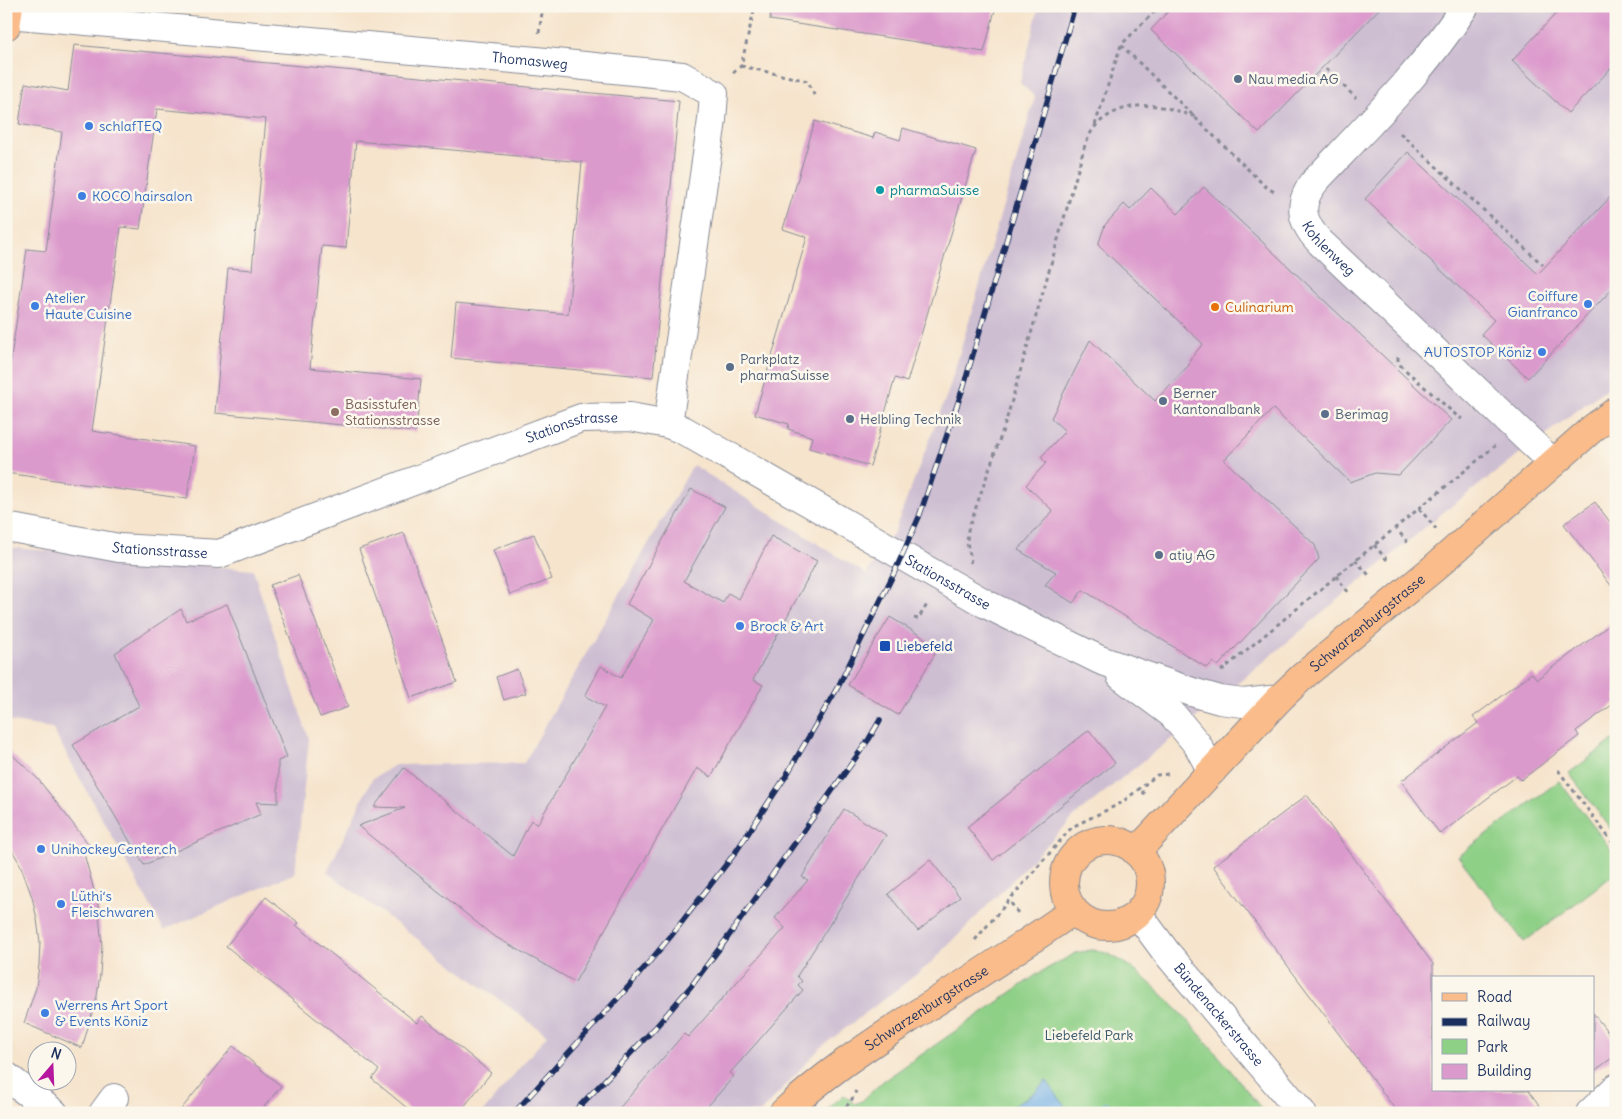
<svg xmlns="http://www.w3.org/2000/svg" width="1622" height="1119" font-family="Delius,sans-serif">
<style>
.industrial{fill:#cdbed2}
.green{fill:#8fd087;stroke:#558072}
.water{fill:#74b0e6;stroke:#4870a2}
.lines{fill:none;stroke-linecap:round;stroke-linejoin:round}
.stream{stroke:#74b0e6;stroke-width:9}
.building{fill:#db9acc}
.minor-casing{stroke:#888a95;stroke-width:30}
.major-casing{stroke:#888a95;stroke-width:30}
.path{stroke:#888a95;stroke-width:3;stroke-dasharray:4 4;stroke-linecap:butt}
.minor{stroke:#fff;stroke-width:28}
.major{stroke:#f9bc8a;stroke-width:28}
.rail-casing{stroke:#1b2f5e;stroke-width:5.5}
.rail{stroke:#fbf7ec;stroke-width:4;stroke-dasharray:11;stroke-linecap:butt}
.service-dot{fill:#5c6f8a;stroke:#fbf7ec;stroke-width:2}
.shop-dot{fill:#3f7fe0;stroke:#fbf7ec;stroke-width:2}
.culture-dot{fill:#0f9aa8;stroke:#fbf7ec;stroke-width:2}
.food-dot{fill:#e8710a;stroke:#fbf7ec;stroke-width:2}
.education-dot{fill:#8d6e63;stroke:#fbf7ec;stroke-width:2}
.transit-dot{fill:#1a4fb4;stroke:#fbf7ec;stroke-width:2}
.labels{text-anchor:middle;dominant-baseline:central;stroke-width:5;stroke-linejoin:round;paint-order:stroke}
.street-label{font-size:14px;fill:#1b2f5e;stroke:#fbf7ec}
.service-label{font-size:14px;fill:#4e5e75;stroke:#fbf7ec;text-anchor:start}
.shop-label{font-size:14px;fill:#366cbe;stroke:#fbf7ec;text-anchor:start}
.culture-label{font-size:14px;fill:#0d838f;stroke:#fbf7ec;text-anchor:start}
.food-label{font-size:14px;fill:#c56008;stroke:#fbf7ec;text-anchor:start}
.education-label{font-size:14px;fill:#785e54;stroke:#fbf7ec;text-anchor:start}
.transit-label{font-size:14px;fill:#164399;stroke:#fbf7ec;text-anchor:start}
.park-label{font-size:14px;fill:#385768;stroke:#fbf7ec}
</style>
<rect width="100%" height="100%" fill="#fbf7ec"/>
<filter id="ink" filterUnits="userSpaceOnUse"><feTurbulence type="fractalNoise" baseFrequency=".02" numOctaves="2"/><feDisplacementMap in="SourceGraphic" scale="10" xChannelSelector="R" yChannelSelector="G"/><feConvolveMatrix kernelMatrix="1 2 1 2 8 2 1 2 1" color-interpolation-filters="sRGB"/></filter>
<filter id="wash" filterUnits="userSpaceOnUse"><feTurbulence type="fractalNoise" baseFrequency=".0096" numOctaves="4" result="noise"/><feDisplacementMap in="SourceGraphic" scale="20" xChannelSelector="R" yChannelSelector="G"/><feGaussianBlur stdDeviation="1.12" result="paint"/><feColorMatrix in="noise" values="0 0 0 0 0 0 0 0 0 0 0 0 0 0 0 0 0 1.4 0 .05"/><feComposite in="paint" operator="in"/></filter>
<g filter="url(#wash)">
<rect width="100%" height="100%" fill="#f6e4cc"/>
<g class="industrial">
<polygon points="1039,6 1616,6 1616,381 1441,514 1171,739 1077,814 930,964 821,1047 760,1113 482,1113 547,1035 327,872 372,779 395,765 524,763 693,465 866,574 894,532 949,389 1035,97 1020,83"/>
<polygon points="6,547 253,570 309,739 295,873 164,930 52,728 6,721"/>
</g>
<g class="green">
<polygon points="1616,738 1616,836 1569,773"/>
<polygon points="1559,781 1616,856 1616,873 1524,942 1458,856"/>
<path d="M1092,950C1141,952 1233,1074 1265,1113H823L844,1095L855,1104L862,1101L882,1082L1039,973L1076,953Z"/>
</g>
<path class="water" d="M1046,1080L1070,1113H1001C1016,1104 1036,1095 1046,1080Z"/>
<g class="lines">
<polyline class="stream" points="1096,1113 1106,1106"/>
</g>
<g id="blocks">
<g class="building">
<polygon points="771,6 996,6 984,52 770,20"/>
<polygon points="1173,6 1382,6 1259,133 1151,30"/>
<polygon points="1563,6 1608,6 1616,14 1616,63 1568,113 1512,61"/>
<polygon points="74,45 679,101 653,377 451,358 456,303 568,314 582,162 356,141 346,248 322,246 310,368 421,379 416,432 215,413 228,268 252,270 266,119 157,109 140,229 121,227 92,431 195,446 187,499 6,473 6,392 27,249 46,251 62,132 19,124 25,83 68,91"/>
<polygon points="815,121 873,138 875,132 900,140 903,128 976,150 907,382 895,378 870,466 809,448 812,437 788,429 789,424 755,414 807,237 783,229"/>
<polygon points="1408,152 1538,274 1616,191 1616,285 1528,378 1481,334 1494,320 1365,199"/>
<polygon points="1204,187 1451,420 1399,475 1375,473 1350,482 1273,409 1224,460 1315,545 1319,559 1218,666 1213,662 1207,668 1083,590 1073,603 1045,585 1056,572 1018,550 1053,511 1026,485 1046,463 1041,457 1065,431 1051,418 1090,340 1155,401 1189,365 1190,359 1203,344 1098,245 1105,225 1124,204 1130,210 1151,188 1178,214"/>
<polygon points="691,489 725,507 684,581 723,603 728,593 739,599 771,536 817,561 753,680 763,685 711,777 697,768 575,982 492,935 358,826 405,808 374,807 404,768 513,856 531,820 537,825 605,707 585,696 601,666 621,678 654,620 627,604"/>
<polygon points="1595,502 1616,530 1616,592 1564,524"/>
<polygon points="404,533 457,682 411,698 359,549"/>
<polygon points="534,534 552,579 510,595 493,550"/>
<polygon points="298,575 348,707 320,717 270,585"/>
<polygon points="227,604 287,757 278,761 278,803 256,802 261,814 144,865 73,745 139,706 115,653 181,609 186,621"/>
<polygon points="890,617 939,647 898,715 848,685"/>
<polygon points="1616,620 1616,702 1576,731 1579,736 1521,780 1517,776 1440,834 1401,781 1478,723 1473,717 1532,673 1537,679"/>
<polygon points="517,669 526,693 504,700 496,677"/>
<polygon points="1089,730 1115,763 993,860 967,827"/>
<polygon points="6,749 38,779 91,847 83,850 98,905 102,945 100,974 97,996 82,1048 24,1023 36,988 39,965 40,942 37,919 32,897 20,864 6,840"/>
<polygon points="1307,795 1433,964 1433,1090 1528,1090 1545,1113 1398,1113 1213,866"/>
<polygon points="844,809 886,835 797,976 802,981 798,985 803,990 730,1073 734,1076 702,1113 615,1113 684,1034 688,1037 785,928 775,918 808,880 802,877"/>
<polygon points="930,860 960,897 918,931 888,894"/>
<polygon points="266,897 299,923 296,925 417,1023 422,1016 491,1073 459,1113 413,1113 372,1079 379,1070 226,946"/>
<polygon points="1593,1013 1616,1043 1616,1055 1593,1072"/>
<polygon points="233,1046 281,1086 259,1113 178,1113"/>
</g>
</g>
</g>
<g filter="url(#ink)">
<use href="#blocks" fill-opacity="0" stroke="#888a95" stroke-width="1"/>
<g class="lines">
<defs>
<g id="minor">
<path id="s1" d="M1465,6C1423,71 1369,124 1316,180C1297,203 1300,221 1320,242L1553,463"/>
<path id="s2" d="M8,14L536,61L682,76L714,94L712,120L668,424"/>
<path id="s3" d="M6,527L119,548L219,554L581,418L630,417L668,424L683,430L986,604L1100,660L1192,692L1220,700L1243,703L1279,699"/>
<polyline points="1121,676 1172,714 1197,744 1212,771"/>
<path id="s4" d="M1138,914L1166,952L1302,1113"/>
<polyline points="6,1076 54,1113"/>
<polyline points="103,1113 114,1098"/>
<polyline points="1590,1113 1616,1088"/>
</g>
<g id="major">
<polyline points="6,26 9,6"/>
<circle cx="1107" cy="883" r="43"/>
<path id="s5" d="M1136,852L1279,699L1302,677L1434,568L1593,428L1616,411"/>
<path id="s6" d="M783,1113C824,1074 871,1044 918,1013C970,980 1022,947 1073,911"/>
</g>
</defs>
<use href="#minor" class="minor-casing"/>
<use href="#major" class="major-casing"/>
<g class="path">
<polyline points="539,33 543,6"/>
<polyline points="1121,45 1266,187 1276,193"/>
<polyline points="741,66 808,81 815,97"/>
<polyline points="1326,69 1356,98"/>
<polyline points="733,73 741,66 755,6"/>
<polyline points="1095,125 1121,45 1160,6"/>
<polyline points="1400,133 1543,265"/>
<polyline points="1398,357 1398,361 1401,366 1457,416 1462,419"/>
<polyline points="1419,508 1436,529"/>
<polyline points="1395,527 1408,543"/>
<polyline points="1374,545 1387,560"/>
<polyline points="1355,560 1369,575"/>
<path d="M970,563L971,559L967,543L968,530L1006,421L1085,145C1088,139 1090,133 1094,128C1109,109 1139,102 1162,107C1174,109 1185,114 1196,117"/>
<polyline points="1336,576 1348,592"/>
<polyline points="914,618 918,619 928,603"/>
<polyline points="1221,671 1495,446"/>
<polyline points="1558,770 1616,847"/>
<polyline points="1142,791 1147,797"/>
<polyline points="1011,903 1018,913"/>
<polyline points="975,940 1072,827 1121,803 1157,775 1169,774"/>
<polyline points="841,1113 851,1101 856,1091"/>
</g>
<use href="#minor" class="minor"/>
<use href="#major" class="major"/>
<defs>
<g id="rail">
<polyline points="514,1113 629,986 671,936 735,853 786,776 839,685 895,571 919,517 964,385 1075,6"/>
<polyline points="573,1113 655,1028 692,985 728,937 869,739 880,720"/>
</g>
</defs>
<use href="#rail" class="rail-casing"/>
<use href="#rail" class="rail"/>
</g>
</g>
<g class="service-dot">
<circle cx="1238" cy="79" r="5"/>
<circle cx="730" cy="367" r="5"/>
<circle cx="1163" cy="401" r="5"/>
<circle cx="1325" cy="414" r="5"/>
<circle cx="850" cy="419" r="5"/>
<circle cx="1159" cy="555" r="5"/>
</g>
<g class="shop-dot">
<circle cx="89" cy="126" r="5"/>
<circle cx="82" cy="196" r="5"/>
<circle cx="1588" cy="304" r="5"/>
<circle cx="35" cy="306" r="5"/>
<circle cx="1542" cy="352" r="5"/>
<circle cx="740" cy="626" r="5"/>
<circle cx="41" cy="849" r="5"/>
<circle cx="61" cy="904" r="5"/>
<circle cx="45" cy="1013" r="5"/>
</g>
<circle class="culture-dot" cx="880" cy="190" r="5"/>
<circle class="food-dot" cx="1215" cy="307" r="5"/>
<circle class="education-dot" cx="335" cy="412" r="5"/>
<rect class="transit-dot" x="879" y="640" width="12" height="12" rx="2.5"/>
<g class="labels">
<g class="street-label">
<text stroke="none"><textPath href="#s2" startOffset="524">Thomasweg</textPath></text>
<text stroke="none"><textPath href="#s1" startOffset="310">Kohlenweg</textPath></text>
<text stroke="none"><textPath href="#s3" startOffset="591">Stationsstrasse</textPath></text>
<text stroke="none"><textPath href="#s3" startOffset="156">Stationsstrasse</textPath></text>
<text stroke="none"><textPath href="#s3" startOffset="1011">Stationsstrasse</textPath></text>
<text stroke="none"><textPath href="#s5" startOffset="326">Schwarzenburgstrasse</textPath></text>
<text stroke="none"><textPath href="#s6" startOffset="178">Schwarzenburgstrasse</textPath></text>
<text stroke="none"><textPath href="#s4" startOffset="129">Bündenackerstrasse</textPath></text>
</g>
<g class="service-label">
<text x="1248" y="79">Nau media AG</text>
<text x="740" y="359">Parkplatz<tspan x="740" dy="16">pharmaSuisse</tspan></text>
<text x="1173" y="393">Berner<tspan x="1173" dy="16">Kantonalbank</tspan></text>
<text x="1335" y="414">Berimag</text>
<text x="860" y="419">Helbling Technik</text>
<text x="1169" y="555">atiy AG</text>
</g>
<g class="shop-label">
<text x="99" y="126">schlafTEQ</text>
<text x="92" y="196">KOCO hairsalon</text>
<text x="1578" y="296" text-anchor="end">Coiffure<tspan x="1578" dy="16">Gianfranco</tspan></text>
<text x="45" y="298">Atelier<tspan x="45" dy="16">Haute Cuisine</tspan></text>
<text x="1532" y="352" text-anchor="end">AUTOSTOP Köniz</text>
<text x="750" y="626">Brock &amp; Art</text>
<text x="51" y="849">UnihockeyCenter.ch</text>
<text x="71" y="896">Lüthi‘s<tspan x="71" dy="16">Fleischwaren</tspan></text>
<text x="55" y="1005">Werrens Art Sport<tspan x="55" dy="16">&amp; Events Köniz</tspan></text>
</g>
<g class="culture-label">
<text x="890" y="190">pharmaSuisse</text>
</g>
<g class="food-label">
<text x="1225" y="307">Culinarium</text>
</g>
<g class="education-label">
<text x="345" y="404">Basisstufen<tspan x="345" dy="16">Stationsstrasse</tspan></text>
</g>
<g class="transit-label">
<text x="896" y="646">Liebefeld</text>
</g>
<g class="park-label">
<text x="1089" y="1035">Liebefeld Park</text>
</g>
</g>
<rect width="1622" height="1119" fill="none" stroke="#fbf7ec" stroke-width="25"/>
<rect x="1432" y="976" width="162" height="115" fill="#fbf7ec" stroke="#a1a7b3"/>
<rect x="1442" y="993" width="25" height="8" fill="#f9bc8a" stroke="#a1a7b3"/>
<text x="1477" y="1002" font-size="15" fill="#1b2f5e">Road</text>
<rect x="1442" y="1018" width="25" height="8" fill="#1b2f5e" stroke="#a1a7b3"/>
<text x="1477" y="1026" font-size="15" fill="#1b2f5e">Railway</text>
<rect x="1442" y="1039" width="25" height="15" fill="#8fd087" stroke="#a1a7b3"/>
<text x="1477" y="1052" font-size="15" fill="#1b2f5e">Park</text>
<rect x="1442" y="1064" width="25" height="15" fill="#db9acc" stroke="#a1a7b3"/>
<text x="1477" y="1076" font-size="15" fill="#1b2f5e">Building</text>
<g transform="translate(52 1066) rotate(19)"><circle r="24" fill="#fbf7ec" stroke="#a1a7b3"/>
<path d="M0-4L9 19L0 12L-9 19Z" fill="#b5179e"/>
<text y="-8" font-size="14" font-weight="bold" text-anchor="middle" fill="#1b2f5e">N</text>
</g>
</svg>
